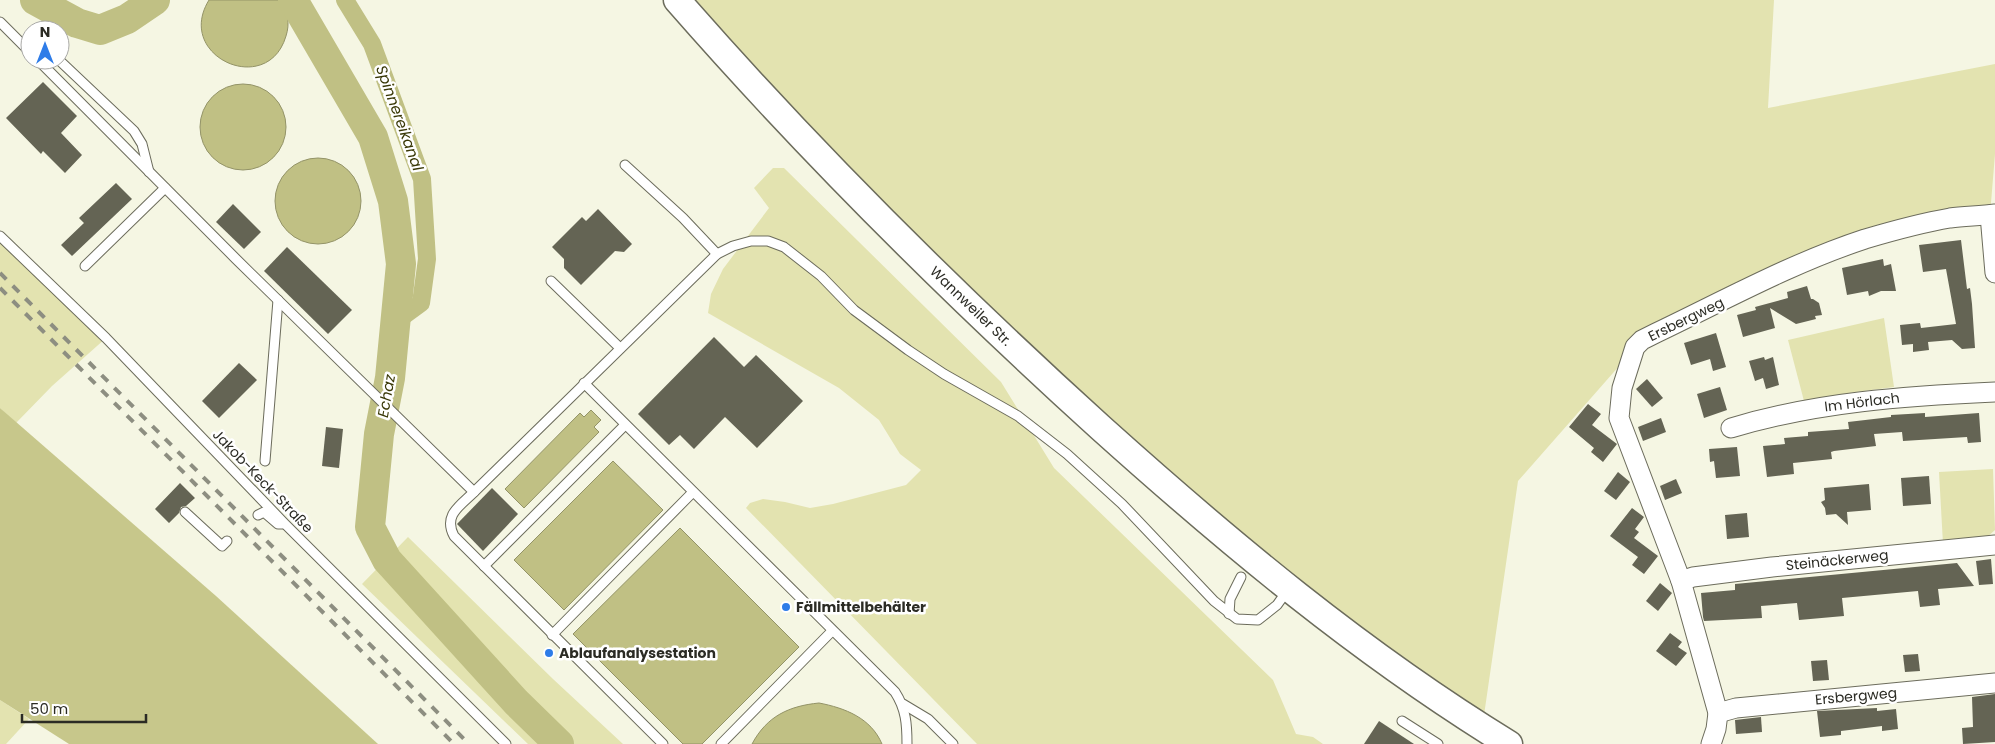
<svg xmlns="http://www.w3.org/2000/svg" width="1995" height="744" font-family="Poppins,sans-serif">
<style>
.green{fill:#e3e3b0}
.forest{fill:#c7c78b}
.water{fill:#c0c084;stroke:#939367}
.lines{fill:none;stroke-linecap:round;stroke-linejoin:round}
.canal{stroke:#c0c084;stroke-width:18}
.river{stroke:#c0c084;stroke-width:30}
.building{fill:#646454}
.lane-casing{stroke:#6c6c5c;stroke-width:11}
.street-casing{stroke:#6c6c5c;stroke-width:21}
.secondary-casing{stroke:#6c6c5c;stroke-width:29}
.lane{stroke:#fff;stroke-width:9}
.street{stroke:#fff;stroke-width:19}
.secondary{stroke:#fff;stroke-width:26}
.rail{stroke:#8d8e81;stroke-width:4;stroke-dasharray:9 9;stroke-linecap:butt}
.poi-dot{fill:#2e7ce8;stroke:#fff;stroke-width:2}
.labels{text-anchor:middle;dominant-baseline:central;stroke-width:5;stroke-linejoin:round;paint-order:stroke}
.street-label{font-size:14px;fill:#2b2b24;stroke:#fff}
.poi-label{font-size:14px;font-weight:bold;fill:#2b2b24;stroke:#fff;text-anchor:start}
.water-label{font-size:15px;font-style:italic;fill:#383706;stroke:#fff}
</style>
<rect width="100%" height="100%" fill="#f5f6e3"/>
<g class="green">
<polygon points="687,0 1774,0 1768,108 1995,64 1995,154 1990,215 1907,228 1642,340 1518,481 1482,729 1383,663 947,280"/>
<polygon points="773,168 784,168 1001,382 1054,468 1273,680 1296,734 1313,737 1323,744 977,744 746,508 750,503 763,499 785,502 810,508 833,504 906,485 921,470 900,454 879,420 839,388 708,313 711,294 723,269 769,208 754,188"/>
<polygon points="0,236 106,338 52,386 16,423 0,408"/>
<polygon points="1884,318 1894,387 1849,393 1804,401 1788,340"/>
<polygon points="1993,469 1995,530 1987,537 1943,544 1939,472"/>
<polygon points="408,537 553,679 623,744 528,744 362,584"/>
<polygon points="0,700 29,719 6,744 0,744"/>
</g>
<polygon class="forest" points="0,408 216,596 378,744 69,744 0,700"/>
<g class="water">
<path d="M209,0H281C288,11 290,24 286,36C268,98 174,57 209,0Z"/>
<circle cx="243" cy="127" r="43"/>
<circle cx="318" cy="201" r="43"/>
<polygon points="591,410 601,420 594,427 599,432 524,508 505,489 580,413 584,417"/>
<polygon points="613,461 663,510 564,610 514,560"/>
<polygon points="680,528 799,647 702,744 683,744 573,634"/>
<path d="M819,703C845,708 871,718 882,744H752C767,716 789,706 819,703Z"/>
</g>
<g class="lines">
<polyline class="canal" points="345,0 372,44 422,179 427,259 421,303 395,322"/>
<g class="river">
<polyline points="35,0 77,23 100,30 127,19 155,0"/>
<polyline points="293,0 373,137 393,201 401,264 390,378 379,434 370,527 387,560 516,702 559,744"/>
</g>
</g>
<g class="building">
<polygon points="43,82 77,116 61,133 82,155 65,173 43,151 41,154 6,118"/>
<polygon points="116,183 132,199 72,256 61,245 84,223 79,218"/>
<polygon points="233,204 261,232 244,249 216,222"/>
<polygon points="598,209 632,244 624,252 615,251 581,285 564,268 564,259 552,247 582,217 586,221"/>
<polygon points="1961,240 1967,289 1970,288 1972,304 1975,348 1962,349 1952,340 1928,342 1929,350 1913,352 1913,344 1902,345 1900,325 1920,323 1921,328 1956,324 1946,269 1923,272 1919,245"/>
<polygon points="287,247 352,310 328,334 264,271"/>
<polygon points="1883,259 1884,266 1891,264 1896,291 1881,291 1869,296 1868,291 1847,295 1842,268"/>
<polygon points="1807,286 1811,299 1813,299 1819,303 1822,315 1815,316 1816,319 1796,324 1770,308 1775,328 1743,337 1737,315 1756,310 1755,307 1788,298 1787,292"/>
<polygon points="1716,333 1726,367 1713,371 1710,359 1691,365 1684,343"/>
<polygon points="714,337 744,367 756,355 803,401 757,448 725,417 694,449 680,435 669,445 638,414"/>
<polygon points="1764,357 1765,360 1773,357 1779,385 1766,389 1763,378 1755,381 1749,361"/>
<polygon points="239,363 257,380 219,418 202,401"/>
<polygon points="1647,379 1663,398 1652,407 1636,389"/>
<polygon points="1720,387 1727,410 1704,418 1697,394"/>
<polygon points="1588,404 1601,414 1592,425 1617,444 1603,462 1591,452 1594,448 1569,427"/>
<polygon points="1925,413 1925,417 1979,413 1981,442 1968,443 1967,437 1903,441 1902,432 1874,434 1876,446 1834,451 1831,452 1832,459 1793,463 1794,474 1767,477 1763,446 1785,444 1784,438 1808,436 1808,432 1849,429 1848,422 1891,417 1891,415"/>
<polygon points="1661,418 1666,432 1643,441 1638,427"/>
<polygon points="326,427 343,429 339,468 322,466"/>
<polygon points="1737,447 1740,476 1716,478 1714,461 1710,462 1709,449"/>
<polygon points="1618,472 1630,482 1616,500 1604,491"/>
<polygon points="1929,476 1931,504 1903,506 1901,478"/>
<polygon points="1676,479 1682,493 1665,500 1660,486"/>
<polygon points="180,483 195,498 186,506 181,507 179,513 169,523 155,509"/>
<polygon points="1869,484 1871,510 1847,512 1848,525 1836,514 1826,515 1825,508 1821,502 1825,500 1824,488"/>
<polygon points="492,488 518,514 483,551 457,524"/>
<polygon points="1632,508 1644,517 1635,529 1639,532 1634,538 1658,556 1644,574 1632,565 1638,557 1610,536"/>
<polygon points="1747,513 1749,537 1727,539 1725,515"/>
<polygon points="1991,559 1993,584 1979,585 1976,561"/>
<polygon points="1957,563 1974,586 1938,589 1940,605 1920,607 1918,591 1842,598 1844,616 1799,620 1797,603 1761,606 1762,618 1704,621 1703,617 1701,593 1735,590 1735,584"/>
<polygon points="1660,583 1672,593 1658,611 1646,601"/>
<polygon points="1670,633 1682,642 1678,647 1687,653 1676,666 1656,651"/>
<polygon points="1918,654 1920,671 1905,672 1903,655"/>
<polygon points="1827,660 1829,680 1813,681 1811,661"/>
<polygon points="1995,694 1995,742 1963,744 1962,728 1973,727 1972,697"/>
<polygon points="1877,708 1877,711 1896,709 1898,729 1882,731 1882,726 1841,731 1841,735 1820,737 1817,711"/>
<polygon points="1761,717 1762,732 1736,734 1735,720"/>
<polygon points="1379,721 1414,744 1364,744"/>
</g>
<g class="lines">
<defs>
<g id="lane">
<polyline points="0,22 30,52"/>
<polyline points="38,60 236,259 474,492"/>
<polyline points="56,60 60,61 134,131 142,144 149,172"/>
<polyline points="625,165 683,218 717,254"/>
<polyline points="0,236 106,338 285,524 506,744"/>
<polyline points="85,266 165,188"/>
<polyline points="551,281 620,348"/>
<path d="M584,383L895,692C906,709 907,724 907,744"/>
<polyline points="265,461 278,300"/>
<polyline points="185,512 222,546 227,541"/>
<polyline points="258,515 264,512 278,524 282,524"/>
<polyline points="484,566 625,425"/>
<polyline points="1229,614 1230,599 1241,577"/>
<polyline points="552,635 693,492"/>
<polyline points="903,704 928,719 953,744"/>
<polyline points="1402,721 1438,744"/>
<path d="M663,744L454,536C443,515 460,506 474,492L717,254L733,246L751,241H768L784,247L821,276L854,310L908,350L944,374L1018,416L1067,454L1122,504L1214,601L1237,619L1258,620L1277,605L1287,591"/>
<polyline points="721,744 832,631"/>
</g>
<g id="street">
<polyline points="1990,215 1995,273"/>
<path d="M1731,428C1817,402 1905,396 1995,392"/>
<polyline points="1681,581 1693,577 1772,567 1995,545"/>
<polyline points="1718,713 1736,708 1995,683"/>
<path d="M1711,744L1716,729L1718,713L1681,581L1619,418L1622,388L1635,347L1642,340L1656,333C1725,300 1792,263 1865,239C1892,231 1921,223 1950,218C1964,216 1980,216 1995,214"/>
</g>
<path id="secondary" d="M677,0C809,151 952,293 1101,428C1229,543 1362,654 1509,744"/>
</defs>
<use href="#lane" class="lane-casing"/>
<use href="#street" class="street-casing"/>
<use href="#secondary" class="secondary-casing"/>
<use href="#lane" class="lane"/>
<use href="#street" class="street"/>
<use href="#secondary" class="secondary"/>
<g class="rail">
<polyline points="0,273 469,744"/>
<polyline points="0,288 454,744"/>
</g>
</g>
<g class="poi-dot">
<circle cx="786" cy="607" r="5"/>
<circle cx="549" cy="653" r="5"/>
</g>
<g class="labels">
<g class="street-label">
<text transform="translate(971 306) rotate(44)">Wannweiler Str.</text>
<text transform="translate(1686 319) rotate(-26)">Ersbergweg</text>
<text transform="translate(1862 402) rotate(-7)">Im Hörlach</text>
<text transform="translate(263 481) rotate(46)">Jakob-Keck-Straße</text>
<text transform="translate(1837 560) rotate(-6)">Steinäckerweg</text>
<text transform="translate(1856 696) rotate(-5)">Ersbergweg</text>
</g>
<g class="poi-label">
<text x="796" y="607">Fällmittelbehälter</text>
<text x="559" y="653">Ablaufanalysestation</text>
</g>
<g class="water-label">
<text transform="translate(400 118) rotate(70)">Spinnereikanal</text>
<text transform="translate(386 396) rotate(-80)">Echaz</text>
</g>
</g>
<g transform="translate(45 45)"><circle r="24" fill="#ffffff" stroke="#aaaaa7"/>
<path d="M0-4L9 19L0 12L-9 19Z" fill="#2e7ce8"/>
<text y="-8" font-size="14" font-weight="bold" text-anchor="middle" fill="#2b2b24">N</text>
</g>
<path d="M22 714v8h124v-8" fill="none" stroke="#2b2b24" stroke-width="2.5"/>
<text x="30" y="714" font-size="15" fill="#2b2b24" stroke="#ffffff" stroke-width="4" paint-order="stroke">50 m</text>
</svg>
